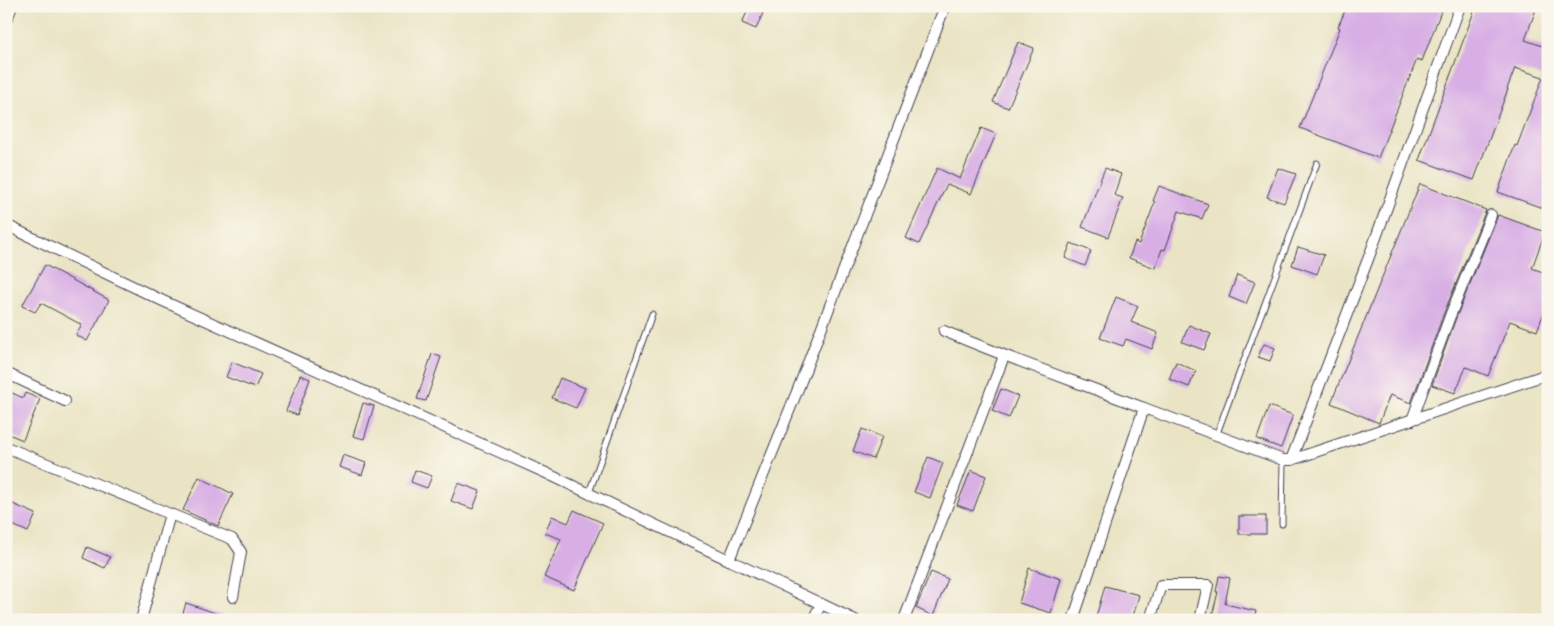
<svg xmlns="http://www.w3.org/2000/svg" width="1554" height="626" font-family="'Indie Flower',sans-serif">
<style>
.building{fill:#d8afe5}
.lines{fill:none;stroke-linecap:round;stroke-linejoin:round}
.service-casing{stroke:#403f50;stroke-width:7}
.minor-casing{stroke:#403f50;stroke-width:12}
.tertiary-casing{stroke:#403f50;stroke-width:14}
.service{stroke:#fff;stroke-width:5}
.minor{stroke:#fff;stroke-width:10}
.tertiary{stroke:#fff;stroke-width:12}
</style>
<rect width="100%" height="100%" fill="#fbf7ec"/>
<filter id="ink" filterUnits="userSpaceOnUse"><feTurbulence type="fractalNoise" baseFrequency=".02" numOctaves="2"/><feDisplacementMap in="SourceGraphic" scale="10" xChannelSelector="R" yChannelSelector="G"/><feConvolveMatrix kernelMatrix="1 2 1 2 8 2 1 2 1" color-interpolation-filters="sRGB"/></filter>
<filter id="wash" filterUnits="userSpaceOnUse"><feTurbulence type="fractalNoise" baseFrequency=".0096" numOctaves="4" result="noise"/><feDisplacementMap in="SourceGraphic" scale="20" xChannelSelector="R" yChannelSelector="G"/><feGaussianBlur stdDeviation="1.12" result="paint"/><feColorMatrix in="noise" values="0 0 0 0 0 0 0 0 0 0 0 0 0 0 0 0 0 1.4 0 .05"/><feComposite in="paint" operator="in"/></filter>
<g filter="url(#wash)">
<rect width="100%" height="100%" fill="#eae4c5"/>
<g id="blocks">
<g class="building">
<polygon points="1347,6 1443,6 1422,61 1417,59 1378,158 1300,128 1340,28 1338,27"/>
<polygon points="1476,6 1537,6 1525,40 1548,48 1548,210 1498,192 1515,145 1517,146 1543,77 1515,68 1507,89 1508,89 1474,180 1419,160"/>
<polygon points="749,8 763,13 756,29 742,23"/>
<polygon points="1018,42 1034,48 1008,108 993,102"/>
<polygon points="981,128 996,134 971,194 947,184 919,244 906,238 937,168 960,179"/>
<polygon points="1105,168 1121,174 1114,195 1123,198 1108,237 1082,227"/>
<polygon points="1278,168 1296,174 1284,203 1267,197"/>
<polygon points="1420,184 1486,210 1444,313 1411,403 1390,395 1379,423 1331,403"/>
<polygon points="1159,186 1208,204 1202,219 1179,211 1165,250 1162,249 1155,268 1129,258 1135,242 1139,244 1155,202 1153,201"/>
<polygon points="1498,215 1545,232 1532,268 1548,274 1548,302 1537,331 1510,321 1488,376 1466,367 1455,393 1432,385 1456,318"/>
<polygon points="1071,243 1091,251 1085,266 1065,258"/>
<polygon points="1298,247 1324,255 1317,274 1292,265"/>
<polygon points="45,265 109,300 87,341 76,335 82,325 41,303 35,312 22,306"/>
<polygon points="1237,275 1255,282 1246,304 1229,297"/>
<polygon points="1116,297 1138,306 1131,322 1158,333 1152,349 1126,339 1123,346 1100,338"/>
<polygon points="1189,325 1211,334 1204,350 1182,342"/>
<polygon points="1264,344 1275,348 1270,361 1258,357"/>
<polygon points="432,354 441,357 426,401 417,399"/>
<polygon points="232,362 261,374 255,388 226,377"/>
<polygon points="1176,362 1196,371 1189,387 1169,379"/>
<polygon points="300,375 310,379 297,415 286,411"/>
<polygon points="560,378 585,388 576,408 552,398"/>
<polygon points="1001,389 1018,396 1009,418 992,411"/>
<polygon points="6,390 23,398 25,393 40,399 23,440 6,433"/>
<polygon points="363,403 374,406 364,439 353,436"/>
<polygon points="1269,406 1293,415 1281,448 1257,439"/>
<polygon points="862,429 882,437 873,459 853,451"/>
<polygon points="343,455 366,463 362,475 339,467"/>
<polygon points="928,457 943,463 930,498 914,492"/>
<polygon points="415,470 432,476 427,488 411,482"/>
<polygon points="971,470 986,476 973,511 957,505"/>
<polygon points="199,477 233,494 218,526 183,510"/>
<polygon points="458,483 480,491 473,509 451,501"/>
<polygon points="6,501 36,514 28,532 6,522"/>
<polygon points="574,510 603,523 574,590 544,577 561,539 545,533 552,516 568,523"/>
<rect x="1239" y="516" width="27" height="18"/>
<polygon points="87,547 110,557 105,568 83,558"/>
<polygon points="1029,568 1061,579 1051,613 1019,603"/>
<polygon points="931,572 948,579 933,616 916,608"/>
<polygon points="1219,576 1230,578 1225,604 1256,611 1254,620 1211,620 1218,592 1216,592"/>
<polygon points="1105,586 1139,595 1132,620 1095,620"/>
<polygon points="186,603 230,618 230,620 181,620"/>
</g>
</g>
</g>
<g filter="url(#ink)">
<use href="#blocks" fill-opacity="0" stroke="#403f50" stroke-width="1"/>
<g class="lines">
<defs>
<g id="service">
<polyline points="1216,436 1317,163"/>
<polyline points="589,493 652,314"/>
<polyline points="1282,524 1283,460"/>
</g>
<g id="minor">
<polyline points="6,225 163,301 546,473 855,620"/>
<path d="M944,331C1010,359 1077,382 1144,408"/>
<polyline points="6,373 65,401"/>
<polyline points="1412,420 1450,316 1491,215"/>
<polyline points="6,447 170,514 141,620"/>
<polyline points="1291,460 1370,254 1460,6"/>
<polyline points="170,514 232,539 241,552 233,597"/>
<polyline points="729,560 798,389 945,6"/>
<polyline points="813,620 821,604"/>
<polyline points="904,620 1004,356"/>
<polyline points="1073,620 1144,408 1283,460 1291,460 1548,374"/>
<polyline points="1150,620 1161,585 1208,585 1200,620"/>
</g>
<polyline id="tertiary" points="6,19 11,6"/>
</defs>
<use href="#service" class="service-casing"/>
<use href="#minor" class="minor-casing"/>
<use href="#tertiary" class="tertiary-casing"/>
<use href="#service" class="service"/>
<use href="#minor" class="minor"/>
<use href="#tertiary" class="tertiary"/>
</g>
</g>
<rect width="1554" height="626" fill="none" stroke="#fbf7ec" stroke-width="25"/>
</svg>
